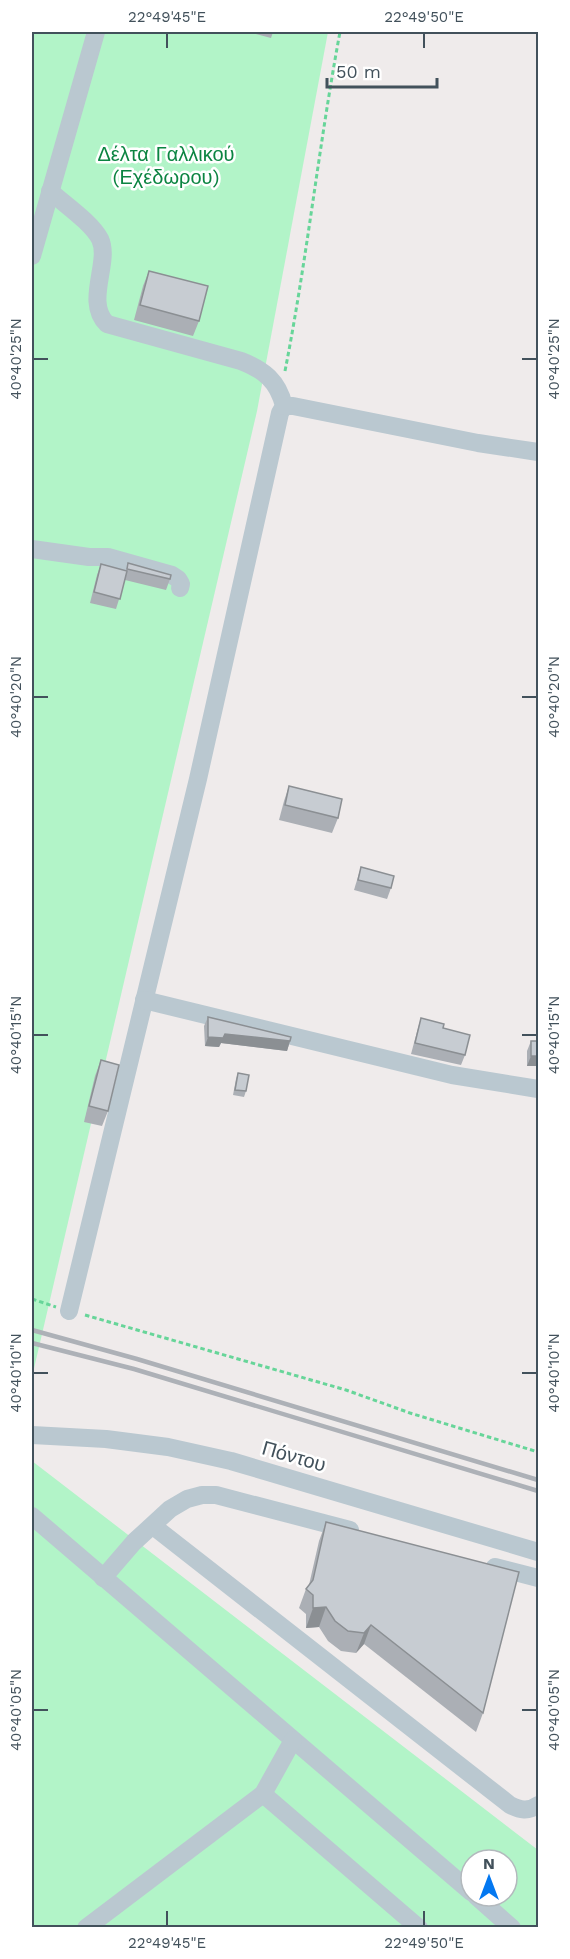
<svg xmlns="http://www.w3.org/2000/svg" width="570" height="1959" font-family="'Work Sans',sans-serif">
<style>
.green{fill:#b2f4c8;fill-rule:evenodd}
.lines{fill:none;stroke-linecap:round;stroke-linejoin:round}
.path{stroke:#67d599;stroke-width:3;stroke-dasharray:4.5 3;stroke-linecap:butt}
.minor{stroke:#bac8d0;stroke-width:18}
.rail{stroke:#adb1b7;stroke-width:4.5}
.wall{fill:#abafb5}
.shaded-wall{fill:#8b8f93}
.building{fill:#c7ccd2;stroke:#8b8f93;stroke-width:1.5}
.ticks{fill:none;stroke:#42515b;stroke-width:2}
.labels{text-anchor:middle;dominant-baseline:central;stroke-width:5;stroke-linejoin:round;paint-order:stroke}
.park-label{font-size:20px;fill:#0b8441;stroke:#fff}
.street-label{font-size:20px;fill:#42515b;stroke:#fff}
.neatline{fill:none;stroke:#42515b;stroke-width:2}
.ticks-label{font-size:15px;text-anchor:middle;fill:#42515b}
</style>
<rect width="100%" height="100%" fill="#efebeb"/>
<g class="green">
<polygon points="32,32 328,32 257,411 32,1377"/>
<path d="M32,1461L538,1850V1927H32ZM471,1860H507V1896H471Z"/>
</g>
<g class="lines">
<g class="path">
<path d="M285,371C307,259 319,144 340,32"/>
<polyline points="32,1299 56,1307"/>
<polyline points="85,1315 346,1390 410,1413 538,1452"/>
</g>
<g class="minor">
<path d="M50,191C64,204 91,222 100,239C111,262 84,302 107,324L241,361C264,370 278,381 284,406L280,413L198,779L69,1311"/>
<polyline points="32,256 96,32"/>
<polyline points="284,406 293,406 478,443 538,452"/>
<polyline points="32,549 89,557 108,557 172,575 178,579 181,584 180,588"/>
<polyline points="144,1000 452,1075 538,1089"/>
<polyline points="32,1435 106,1439 168,1447 231,1461 538,1552"/>
<polyline points="32,1516 471,1892"/>
<path d="M153,1526L510,1805C520,1810 528,1812 538,1805"/>
<polyline points="495,1567 538,1578"/>
<polyline points="103,1578 134,1542 170,1509 187,1499 202,1495 216,1495 350,1530"/>
<polyline points="263,1794 419,1928"/>
<polyline points="476,1896 512,1928"/>
<polyline points="86,1928 263,1794 293,1740"/>
</g>
<g class="rail">
<polyline points="32,1330 137,1359 538,1480"/>
<polyline points="32,1343 134,1369 538,1491"/>
</g>
</g>
<g class="wall">
<polygon points="248,32 273,32 271,38"/>
<polygon points="149,271 199,321 193,336 134,320 143,286"/>
<polygon points="128,563 170,579 166,590 125,580 116,609 90,603 97,575 101,564 126,571"/>
<polygon points="289,786 338,818 332,833 279,820 284,801"/>
<polygon points="361,867 391,888 387,899 354,890"/>
<polygon points="208,1017 290,1041 287,1051 221,1043 219,1047 205,1046 204,1026"/>
<polygon points="421,1018 443,1028 465,1055 461,1065 411,1054 418,1028"/>
<polygon points="531,1041 538,1041 538,1066 527,1066 527,1051"/>
<polygon points="101,1060 108,1111 102,1126 84,1122 95,1076"/>
<polygon points="238,1073 246,1091 244,1097 233,1095 236,1079"/>
<polygon points="326,1522 483,1713 476,1732 364,1644 356,1653 341,1651 328,1641 319,1627 306,1628 306,1614 299,1608 306,1589 309,1585 319,1541"/>
</g>
<g class="shaded-wall">
<polygon points="225,1034 290,1041 287,1051 221,1043 219,1047 205,1046 208,1037"/>
<polygon points="531,1056 538,1056 538,1066 527,1066"/>
<polygon points="326,1607 319,1627 306,1628 313,1608"/>
<polygon points="371,1625 364,1644 356,1653 364,1633"/>
</g>
<g class="building">
<polygon points="149,271 208,286 199,321 140,305"/>
<polygon points="128,563 171,575 170,579 127,569"/>
<polygon points="101,564 127,571 120,599 94,592"/>
<polygon points="289,786 342,799 338,818 285,805"/>
<polygon points="361,867 394,876 391,888 358,880"/>
<polygon points="208,1017 291,1037 290,1041 225,1034 223,1038 208,1037"/>
<polygon points="421,1018 444,1024 443,1028 470,1035 465,1055 415,1043"/>
<rect x="531" y="1041" width="7" height="15"/>
<polygon points="101,1060 119,1065 108,1111 89,1106"/>
<polygon points="238,1073 249,1075 246,1091 235,1090"/>
<polygon points="326,1522 519,1572 483,1713 371,1625 364,1633 348,1631 335,1621 326,1607 313,1608 313,1595 306,1589 313,1580"/>
</g>
<path class="ticks" d="M167,33V48M424,33V48M33,359H48M522,359H537M33,697H48M522,697H537M33,1035H48M522,1035H537M33,1373H48M522,1373H537M33,1710H48M522,1710H537M167,1911V1926M424,1911V1926"/>
<g class="labels">
<g class="park-label">
<text x="166" y="154">Δέλτα Γαλλικού<tspan x="166" dy="23">(Εχέδωρου)</tspan></text>
</g>
<g class="street-label">
<text transform="translate(294 1456) rotate(16)">Πόντου</text>
</g>
</g>
<rect width="570" height="1959" fill="none" stroke="#ffffff" stroke-width="66"/>
<g transform="translate(489 1878)"><circle r="28" fill="#ffffff" stroke="#b3b9bd" stroke-width="1.5"/>
<path d="M0-4.5L10 22L0 15L-10 22Z" fill="#0378f1"/>
<text y="-9" font-size="16" font-weight="bold" text-anchor="middle" fill="#42515b">N</text>
</g>
<path d="M327 78v9h110v-9" fill="none" stroke="#42515b" stroke-width="3"/>
<text x="336" y="78" font-size="18" fill="#42515b" stroke="#ffffff" stroke-width="4.5" paint-order="stroke">50 m</text>
<rect x="33" y="33" width="504" height="1893" class="neatline"/>
<g class="ticks-label">
<text x="167" y="22">22°49'45"E</text>
<text x="424" y="22">22°49'50"E</text>
<text transform="translate(16 359) rotate(-90)" y="5">40°40'25"N</text>
<text transform="translate(554 359) rotate(-90)" y="5">40°40'25"N</text>
<text transform="translate(16 697) rotate(-90)" y="5">40°40'20"N</text>
<text transform="translate(554 697) rotate(-90)" y="5">40°40'20"N</text>
<text transform="translate(16 1035) rotate(-90)" y="5">40°40'15"N</text>
<text transform="translate(554 1035) rotate(-90)" y="5">40°40'15"N</text>
<text transform="translate(16 1373) rotate(-90)" y="5">40°40'10"N</text>
<text transform="translate(554 1373) rotate(-90)" y="5">40°40'10"N</text>
<text transform="translate(16 1710) rotate(-90)" y="5">40°40'05"N</text>
<text transform="translate(554 1710) rotate(-90)" y="5">40°40'05"N</text>
<text x="167" y="1948">22°49'45"E</text>
<text x="424" y="1948">22°49'50"E</text>
</g>
</svg>
